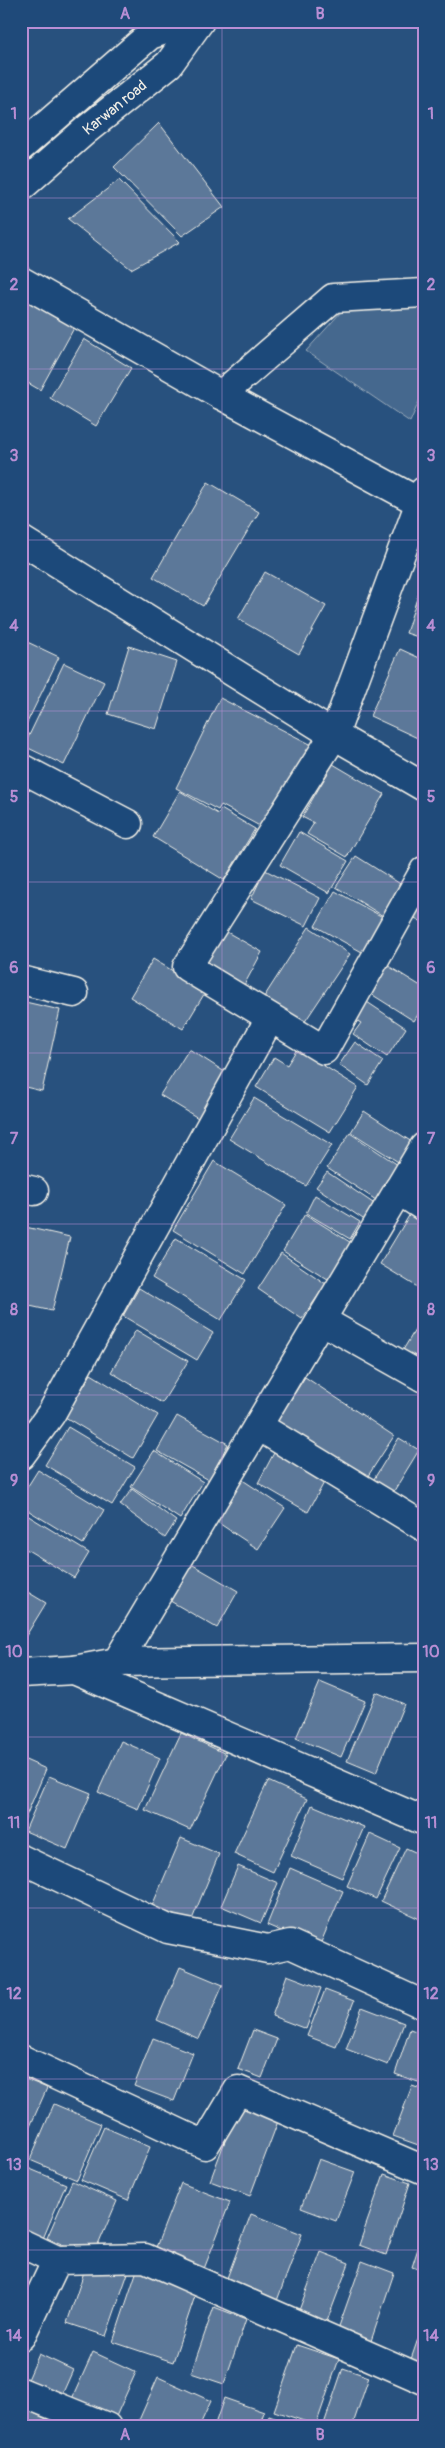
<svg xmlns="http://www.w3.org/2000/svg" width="445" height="2448" font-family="Pangolin,sans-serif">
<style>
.green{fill:#45688e;stroke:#9cacbb}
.building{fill:#5b7899;stroke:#f4f1e8}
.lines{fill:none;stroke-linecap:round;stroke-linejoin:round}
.minor-casing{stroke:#f4f1e8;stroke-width:31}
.minor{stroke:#1f4a7a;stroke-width:28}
.grid{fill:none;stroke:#b88ed4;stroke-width:1;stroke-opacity:0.55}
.labels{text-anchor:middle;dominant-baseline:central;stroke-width:4;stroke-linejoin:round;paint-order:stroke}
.street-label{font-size:15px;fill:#f4f1e8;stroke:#1f4a7a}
.neatline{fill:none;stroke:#b88ed4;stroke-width:2}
.grid-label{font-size:16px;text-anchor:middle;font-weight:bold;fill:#b88ed4}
</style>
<rect width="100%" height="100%" fill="#28517e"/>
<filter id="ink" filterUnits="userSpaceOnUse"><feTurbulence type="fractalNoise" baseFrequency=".02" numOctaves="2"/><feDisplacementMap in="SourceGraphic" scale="10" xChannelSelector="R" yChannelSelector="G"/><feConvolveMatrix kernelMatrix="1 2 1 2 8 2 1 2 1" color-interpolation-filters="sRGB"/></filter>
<g filter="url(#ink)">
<polygon class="green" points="424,301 424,390 410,422 306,351 342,311"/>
<g class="building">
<polygon points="159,123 224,207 182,236 114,167"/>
<polygon points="119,180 180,242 131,269 68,219"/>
<polygon points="21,298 74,328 40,390 21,379"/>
<polygon points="84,339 131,368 96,426 50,398"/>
<polygon points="208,482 259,512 203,606 153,577"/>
<polygon points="265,572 326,606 299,654 238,619"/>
<polygon points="418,595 424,597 424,639 406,633"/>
<polygon points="21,639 59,657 21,735"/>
<polygon points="129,646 177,662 156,729 108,714"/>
<polygon points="400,649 424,660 424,741 370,716"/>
<polygon points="64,663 104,682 64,765 24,746"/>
<polygon points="220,698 312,745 267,830 221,805 218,810 176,788"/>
<polygon points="333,764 384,794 347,857 307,834 314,823 302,817"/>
<polygon points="180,791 218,814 221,809 255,829 224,880 153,837"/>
<polygon points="21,798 29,801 21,820"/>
<polygon points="299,832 348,861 329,893 280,865"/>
<polygon points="356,856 402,885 383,916 336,887"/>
<polygon points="265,870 320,898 306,926 251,899"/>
<polygon points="335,891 390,921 371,957 315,926"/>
<polygon points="424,896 424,923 411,916"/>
<polygon points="309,927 350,954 304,1023 264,997"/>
<polygon points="225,931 262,952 242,989 204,968"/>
<polygon points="153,959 206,991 183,1029 130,997"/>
<polygon points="385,964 424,988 424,1005 414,1021 368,992"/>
<polygon points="364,1000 406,1028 387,1057 353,1034 361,1023 352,1018"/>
<polygon points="21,1001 60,1010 42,1091 21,1086"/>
<polygon points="355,1042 383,1061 368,1085 339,1065"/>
<polygon points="189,1049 231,1076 203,1121 160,1095"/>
<polygon points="297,1049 358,1087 330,1132 256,1087 274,1057 287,1065"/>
<polygon points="254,1098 332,1145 306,1186 229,1139"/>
<polygon points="364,1111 415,1144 403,1165 351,1132"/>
<polygon points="350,1133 398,1165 376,1200 327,1168"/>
<polygon points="214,1161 286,1205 245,1274 173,1230"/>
<polygon points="327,1172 376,1205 366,1221 316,1187"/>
<polygon points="315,1195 360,1222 350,1239 306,1213"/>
<polygon points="305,1214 353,1244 331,1281 283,1251"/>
<polygon points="410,1214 424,1222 424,1291 380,1264"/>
<polygon points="21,1226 70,1237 52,1311 21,1304"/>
<polygon points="176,1238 246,1280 221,1320 152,1278"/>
<polygon points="281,1253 326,1284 302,1319 258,1289"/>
<polygon points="139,1288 213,1333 197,1360 123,1316"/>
<polygon points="424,1315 424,1363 403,1350"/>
<polygon points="136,1330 188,1361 162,1403 111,1372"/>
<polygon points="91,1374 158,1415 133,1458 65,1417"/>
<polygon points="305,1377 394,1436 364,1482 275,1424"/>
<polygon points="177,1416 228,1444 209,1480 157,1451"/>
<polygon points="68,1427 135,1467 112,1505 45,1465"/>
<polygon points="399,1438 419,1450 389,1499 369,1487"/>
<polygon points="154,1451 203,1482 180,1519 131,1487"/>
<polygon points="275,1451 326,1479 308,1512 258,1483"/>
<polygon points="38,1470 104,1510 83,1544 21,1506 21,1497"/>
<polygon points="238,1477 285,1508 258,1549 211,1518"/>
<polygon points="132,1489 176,1521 165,1538 120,1505"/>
<polygon points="22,1512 89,1553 74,1578 21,1546"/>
<polygon points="186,1561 238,1591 217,1628 165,1598"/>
<polygon points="21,1588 46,1603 21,1644"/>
<polygon points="320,1682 365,1701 341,1757 296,1738"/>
<polygon points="376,1692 404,1704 376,1773 347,1761"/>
<polygon points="181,1733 226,1754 190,1830 145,1810"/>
<polygon points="121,1741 160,1758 138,1809 98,1792"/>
<polygon points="21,1758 46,1769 21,1828"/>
<polygon points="49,1776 91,1793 67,1849 25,1831"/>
<polygon points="268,1781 307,1799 273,1872 234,1854"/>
<polygon points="312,1805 364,1827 342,1878 291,1856"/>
<polygon points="370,1834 400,1848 376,1899 347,1886"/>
<polygon points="181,1838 219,1854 191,1922 152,1906"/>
<polygon points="406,1848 424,1856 424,1921 381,1901"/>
<polygon points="238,1866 278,1883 261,1923 221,1906"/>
<polygon points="290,1868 343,1891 319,1947 267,1925"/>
<polygon points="180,1967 223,1985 199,2039 157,2020"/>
<polygon points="287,1975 321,1988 306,2029 272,2016"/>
<polygon points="325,1990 354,2001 336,2047 307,2036"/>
<polygon points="362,2007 404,2023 388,2065 346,2049"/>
<polygon points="410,2029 424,2034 424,2084 395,2074"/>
<polygon points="253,2030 277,2039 262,2078 238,2069"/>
<polygon points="153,2038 193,2053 174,2101 134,2086"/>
<polygon points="21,2077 47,2088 21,2147"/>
<polygon points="412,2086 424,2090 424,2147 393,2136"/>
<polygon points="240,2101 280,2116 250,2196 210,2181"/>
<polygon points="54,2104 101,2124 77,2180 30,2160"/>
<polygon points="104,2127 150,2147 128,2200 81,2180"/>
<polygon points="319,2159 355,2172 336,2221 301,2208"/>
<polygon points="23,2166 66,2184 42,2241 21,2232"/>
<polygon points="384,2174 410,2183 386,2255 359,2245"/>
<polygon points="72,2181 117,2201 93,2257 47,2238"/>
<polygon points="181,2183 230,2202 202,2274 153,2255"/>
<polygon points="251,2214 302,2234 275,2306 224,2286"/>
<polygon points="424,2230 424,2271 412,2267"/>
<polygon points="321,2252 349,2263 326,2324 298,2313"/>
<polygon points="88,2260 128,2273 106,2336 67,2323"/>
<polygon points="362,2261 394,2273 370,2344 337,2332"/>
<polygon points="138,2267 198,2287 173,2362 113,2342"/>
<polygon points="214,2307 246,2319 224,2384 191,2373"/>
<polygon points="419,2336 424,2338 424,2370 409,2365"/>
<polygon points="297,2345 339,2359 316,2425 274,2411"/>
<polygon points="93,2352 136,2372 114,2421 71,2401"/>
<polygon points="39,2354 73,2370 61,2397 27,2382"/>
<polygon points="343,2368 369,2377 352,2427 323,2427"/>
<polygon points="158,2377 211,2401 199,2427 136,2427"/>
<polygon points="424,2395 424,2427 413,2427"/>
<polygon points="224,2398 264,2412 259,2427 214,2427"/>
<polygon points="21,2407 61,2426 21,2427"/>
<polygon points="269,2416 301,2427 265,2427"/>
</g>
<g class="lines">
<defs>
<g id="minor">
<polyline points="21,147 150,35 193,21"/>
<polyline points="21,187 86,130 169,64 200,21"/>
<polyline points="21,281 221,395 419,502"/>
<polyline points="221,395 333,298 424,293"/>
<polyline points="424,491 334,735 187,967 324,1050 424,871"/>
<polyline points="21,540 334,735 424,787"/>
<polyline points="21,768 128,824"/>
<polyline points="21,980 74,993"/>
<polyline points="21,1188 34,1191"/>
<polyline points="398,1190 424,1207"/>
<polyline points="321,1320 424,1378"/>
<polyline points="258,1426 424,1527"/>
<polyline points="21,1455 51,1414 270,1018"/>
<polyline points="117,1662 424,1147"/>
<polyline points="74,1670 424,1821"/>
<polyline points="21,1673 74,1670 117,1662 424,1658"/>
<polyline points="21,1859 168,1929 268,1949 290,1944 424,2005"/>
<polyline points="21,2059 205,2145 238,2090 424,2170"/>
<polyline points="21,2243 57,2260"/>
<polyline points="21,2336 57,2260 145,2258 424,2380"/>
<polyline points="21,2392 107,2427"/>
</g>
</defs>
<use href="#minor" class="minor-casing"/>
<use href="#minor" class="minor"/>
</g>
</g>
<path class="grid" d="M222,21V2427M21,198H424M21,369H424M21,540H424M21,711H424M21,882H424M21,1053H424M21,1224H424M21,1395H424M21,1566H424M21,1737H424M21,1908H424M21,2079H424M21,2250H424"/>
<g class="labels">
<g class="street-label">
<text transform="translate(115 108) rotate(-39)">Karwan road</text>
</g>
</g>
<rect width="445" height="2448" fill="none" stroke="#1f4a7a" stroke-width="55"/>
<rect x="28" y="28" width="390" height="2392" class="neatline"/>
<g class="grid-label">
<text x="125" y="19">A</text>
<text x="320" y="19">B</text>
<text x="14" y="119">1</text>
<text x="431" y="119">1</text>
<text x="14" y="290">2</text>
<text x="431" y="290">2</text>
<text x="14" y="461">3</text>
<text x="431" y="461">3</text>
<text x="14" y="631">4</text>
<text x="431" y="631">4</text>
<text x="14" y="802">5</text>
<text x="431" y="802">5</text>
<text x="14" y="973">6</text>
<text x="431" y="973">6</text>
<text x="14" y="1144">7</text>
<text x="431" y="1144">7</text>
<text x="14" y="1315">8</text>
<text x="431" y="1315">8</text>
<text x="14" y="1486">9</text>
<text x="431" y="1486">9</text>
<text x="14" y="1657">10</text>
<text x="431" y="1657">10</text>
<text x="14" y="1828">11</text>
<text x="431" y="1828">11</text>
<text x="14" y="1999">12</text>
<text x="431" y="1999">12</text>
<text x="14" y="2170">13</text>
<text x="431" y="2170">13</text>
<text x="14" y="2341">14</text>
<text x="431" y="2341">14</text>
<text x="125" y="2440">A</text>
<text x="320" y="2440">B</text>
</g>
</svg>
